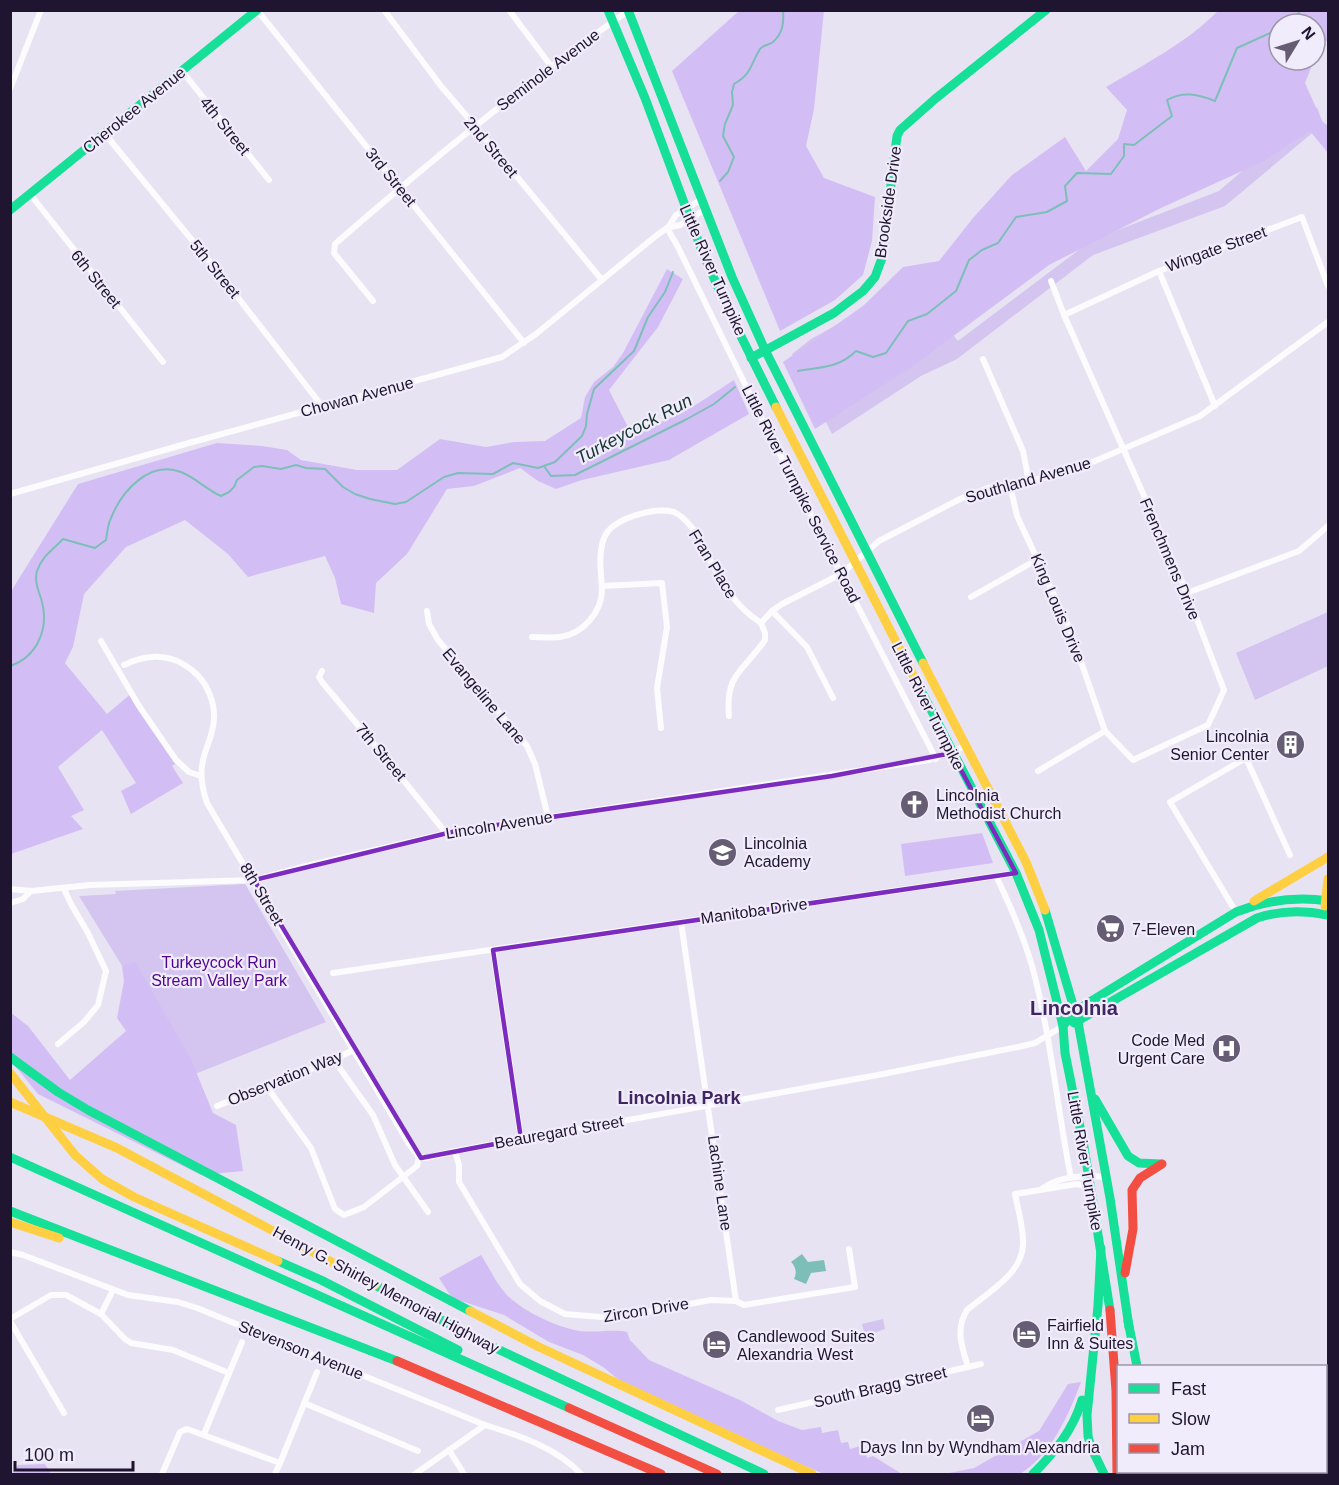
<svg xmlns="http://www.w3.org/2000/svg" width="1339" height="1485" font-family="Arial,sans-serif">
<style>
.green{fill:#d3c4f0}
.forest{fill:#d2bef5}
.water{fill:#7dbfb8}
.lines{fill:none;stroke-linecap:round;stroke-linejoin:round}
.stream{stroke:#7dbfb8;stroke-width:2}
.street{stroke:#fcfbfd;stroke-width:6}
.fast{stroke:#16e098;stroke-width:9}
.slow{stroke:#ffcf43;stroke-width:9}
.jam{stroke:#f24e42;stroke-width:9}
.marked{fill:none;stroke:#7b2cbf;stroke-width:4.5;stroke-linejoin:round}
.labels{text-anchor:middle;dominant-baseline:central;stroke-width:4.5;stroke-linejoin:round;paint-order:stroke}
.street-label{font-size:16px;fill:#201530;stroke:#f1ecfb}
.poi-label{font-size:16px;fill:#201530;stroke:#f1ecfb;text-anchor:start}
.park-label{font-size:16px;fill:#50058d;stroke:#f1ecfb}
.water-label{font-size:18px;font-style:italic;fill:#173530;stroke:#f1ecfb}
.neighbourhood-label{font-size:18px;font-weight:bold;fill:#3f2562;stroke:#f1ecfb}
.quarter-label{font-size:20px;font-weight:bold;fill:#3f2562;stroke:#f1ecfb}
</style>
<rect width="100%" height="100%" fill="#e8e3f3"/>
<g class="green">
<polygon points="1317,107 1323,124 1225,206 1093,255 957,359 921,376 832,434 792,354 811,339 912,283 958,341 1092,240 1219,191"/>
<polygon points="1328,612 1328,666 1255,700 1236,653"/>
<polygon points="245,884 326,1022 190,1076 79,896 116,894 115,891"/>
<polygon points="883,1319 885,1329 865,1336 862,1324"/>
</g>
<g class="forest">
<polygon points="740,10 824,11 814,109 806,146 824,178 875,197 872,241 863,275 835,300 780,331 672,71"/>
<path d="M1218,11H1328V40L1321,44L1315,58V24H1279V60H1314L1305,83L1322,121L1328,126V153L1310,131L1262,162L1161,208L1049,265L913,366L815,429L783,362L863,306L903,267L939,261L973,218L1012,175L1065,137L1086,171L1118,139L1127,110L1106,87C1145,64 1186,43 1218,11Z"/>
<path d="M667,269L683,279L658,327L609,390L628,427C664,431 705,398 734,380L749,414L669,460L582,480L556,489L538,481L520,468L474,486L447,489L407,554L376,583L374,613L341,604L335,578L325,556L248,577L228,554L185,520L126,547L84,594L73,647L65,663L107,714L133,692L177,763L172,766L183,783L131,814L121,791L136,783L102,730L58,767L84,810L71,816L83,829L11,854L10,593L78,484L217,443L262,446L287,450L301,460L357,470H397L440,439L486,447L514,442L545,441L581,418L585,397L594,382L613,367L623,353Z"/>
<polygon points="982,833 993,863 905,876 901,844"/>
<polygon points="135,962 190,1057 213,1113 236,1125 243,1171 201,1175 38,1094 11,1061 10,1012 28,1026 70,1080 126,1031 117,1018 124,981 122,966"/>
<path d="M481,1255C489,1267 496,1283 506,1294C522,1311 558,1328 580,1331C596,1333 611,1329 627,1332L630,1340L649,1360L742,1401L778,1421L802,1430L821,1427L822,1433L838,1430L841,1443L848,1442L850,1449L864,1445L867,1458L873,1456L902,1474H824L635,1393L603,1367L583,1355L549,1342L504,1315L452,1298L439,1278Z"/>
<path d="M1081,1382C1068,1416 1052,1454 1020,1474H944L974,1468L1039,1431L1068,1384Z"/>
<polygon points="45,1464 51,1474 11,1474 18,1465"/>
</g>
<path class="water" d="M802,1254L808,1262L824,1260L826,1271L811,1273L806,1284L794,1279C797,1273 796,1267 791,1262Z"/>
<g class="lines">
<g class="stream">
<polyline points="1286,24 1299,13 1299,10"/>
<path d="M720,181L728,172L734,157L723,136L725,124L733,105L732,92L734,84C752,74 750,65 760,49C763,45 769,45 773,42C783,33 784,23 783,10"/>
<path d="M798,371C821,367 839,368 856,351L873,357L886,353L908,321L927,314L956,291L969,260L982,250L998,243L1016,217L1047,212L1067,201L1065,186L1077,173L1111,174L1124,156V144L1134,145L1172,116L1167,100C1183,91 1198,94 1215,101L1237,48L1279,29"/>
<polyline points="544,466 551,476 575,475 687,419 714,404 735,387"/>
<path d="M10,666C37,657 49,629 42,602C39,591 34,582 37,571C42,556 54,549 63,539L95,548L106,540C107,533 108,524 111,518C122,491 149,460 181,472C196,478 207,490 221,496L229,492L234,487L237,480L254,467L262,466L281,469L296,465L306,468L325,469L343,487L355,494L370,499L395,504L406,502L444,477L458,473L493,474L513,463L538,468L555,462L582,436L586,426L587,414L594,389L634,351L648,317L665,292L673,272"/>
</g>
<g class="street">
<polyline points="257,10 524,343"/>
<polyline points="384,10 441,86 481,133 602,280"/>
<polyline points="509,10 551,66"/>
<polyline points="182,71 269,180"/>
<polyline points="10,89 41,10"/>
<polyline points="105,134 219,273 322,406"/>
<polyline points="30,194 163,362"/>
<polyline points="667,228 678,247 764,423 936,759"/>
<polyline points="668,228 676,215 702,199"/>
<polyline points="1159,271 1215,406"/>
<path d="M373,301L334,253L335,244C429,162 526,82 628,11"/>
<polyline points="1064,315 1159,271 1302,217 1328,286"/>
<polyline points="983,359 1023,451 1029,482"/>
<polyline points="1010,485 1017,516 1069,627 1105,731 1133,760 1208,725 1224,690 1187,593 1064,315 1051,281"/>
<polyline points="10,494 189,443 502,357 536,334 657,235 667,228 680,225 706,209"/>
<polyline points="602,586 662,583 667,627 657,688 661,728"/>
<polyline points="1187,593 1299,551 1328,526"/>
<polyline points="971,597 1038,559"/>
<polyline points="427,611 429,624 438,640 527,746 535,764 548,817"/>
<polyline points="772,611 807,647 833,698"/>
<path d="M532,637C541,637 551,638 560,637C583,634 602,612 602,589C601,572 598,555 604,538C612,518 654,507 674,512C682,515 689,524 694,530C713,564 727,602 761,623"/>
<polyline points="101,641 139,706 176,760 189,772 201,776"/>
<path d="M124,665C143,656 164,653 183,664C208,678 220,707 211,735C208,746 203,755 202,766C200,779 203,791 207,803L409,1144L419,1157"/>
<polyline points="322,671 319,677 322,682 383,755 446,833"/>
<path d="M729,716C725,673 744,671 765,640V633L761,623L772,611L782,604L841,574L879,541L960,499L988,488L1049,477L1074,470L1200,416L1328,322"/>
<polyline points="1038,771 1105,731"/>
<path d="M996,876C1010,905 1023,935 1032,966C1051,1035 1057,1108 1071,1178"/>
<polyline points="10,889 31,891 90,885 254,880 306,866 456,831 929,760 966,746"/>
<polyline points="10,903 23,899 31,891"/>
<polyline points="1236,912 1170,802 1246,758 1290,855"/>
<polyline points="681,922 736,1301"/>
<polyline points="493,950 521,1139"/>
<polyline points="333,973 1016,873"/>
<polyline points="58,1044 84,1022 98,1005 106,971 88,933 71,904 64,889"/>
<polyline points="334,1060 373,1115 395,1165 428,1212"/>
<polyline points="267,1087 311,1148 335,1209 344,1215 364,1207 417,1166 419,1157"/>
<polyline points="217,1106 334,1060 353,1050"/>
<polyline points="455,1151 459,1165 459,1182 520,1284 540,1301 565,1314 613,1318 711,1300 736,1301 744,1305 855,1287 849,1249"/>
<polyline points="419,1157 426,1158 455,1151 878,1075 1018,1047 1035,1043 1063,1026"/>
<path d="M1043,1188C1060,1176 1085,1175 1106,1177"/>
<path d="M10,1252L23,1255L128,1295L178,1302L197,1308L485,1425C518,1435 557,1448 581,1474"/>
<polyline points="101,1314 113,1290"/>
<polyline points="10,1319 51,1295 66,1295 101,1314 125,1339 131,1343 173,1350 229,1373"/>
<polyline points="10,1321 64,1413"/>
<path d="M968,1367C962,1347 955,1329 967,1310C986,1294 1022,1274 1023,1245C1024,1229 1018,1210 1015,1194L1077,1184L1090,1187"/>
<polyline points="1326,1389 1328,1389"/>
<polyline points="304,1403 418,1451"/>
<polyline points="778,1410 981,1364"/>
<polyline points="204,1434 242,1342"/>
<polyline points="449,1450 464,1474"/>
<polyline points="280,1463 317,1372"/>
<polyline points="162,1474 180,1432 187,1429 280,1463 275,1474"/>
<polyline points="415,1474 485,1425"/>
</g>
<g class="fast">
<polyline points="608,10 645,98 702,251 728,310 776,407"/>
<polyline points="628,10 732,277 765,350 923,663"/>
<polyline points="10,210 257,10"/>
<polyline points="751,358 834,313 863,291 875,277 882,258 897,136 900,130 935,99 1046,10"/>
<polyline points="914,677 1016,873 1039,930 1063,1026 1065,1053 1084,1147 1110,1310"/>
<polyline points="1045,910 1078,1022 1110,1198 1129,1327"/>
<path d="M1074,1023L1257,918C1281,910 1303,910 1328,915"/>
<path d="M1063,1026L1075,1011L1236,912C1267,900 1296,896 1328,901"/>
<polyline points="10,1057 58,1092 88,1110 470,1311"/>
<polyline points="1095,1099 1128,1156 1139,1163 1161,1164"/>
<polyline points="10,1157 569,1408"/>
<polyline points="10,1211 397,1361"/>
<polyline points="1101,1248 1098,1306 1087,1415 1088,1436 1091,1447 1104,1474"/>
<polyline points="278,1261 321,1280 458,1350"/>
<polyline points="375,1285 489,1345 764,1474"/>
<polyline points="1128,1321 1137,1366"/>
<path d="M1033,1474C1055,1452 1073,1430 1082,1400"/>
<polyline points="1132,1474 1133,1472"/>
</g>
<g class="slow">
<polyline points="776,407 914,677"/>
<polyline points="923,663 1026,862 1045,910"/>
<polyline points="1254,901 1328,857"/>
<polyline points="1325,906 1328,879"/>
<polyline points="10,1073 75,1155 102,1179 134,1197 278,1261"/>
<polyline points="10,1102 117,1148 375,1285"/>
<polyline points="10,1222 59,1238"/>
<polyline points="470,1311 539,1347 812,1474"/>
<polyline points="1150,1472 1150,1474"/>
</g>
<g class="jam">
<polyline points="1125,1273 1133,1229 1132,1190 1140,1178 1162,1164"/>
<polyline points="1110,1310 1116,1391 1117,1474"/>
<polyline points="397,1361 661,1474"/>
<polyline points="569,1408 717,1474"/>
</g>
</g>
<path class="marked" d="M952,753L1016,873L493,950L521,1139L421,1158L254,880L456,831L832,776Z"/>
<defs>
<symbol id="building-disc" viewBox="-11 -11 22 22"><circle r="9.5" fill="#665d74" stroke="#f1ecfb"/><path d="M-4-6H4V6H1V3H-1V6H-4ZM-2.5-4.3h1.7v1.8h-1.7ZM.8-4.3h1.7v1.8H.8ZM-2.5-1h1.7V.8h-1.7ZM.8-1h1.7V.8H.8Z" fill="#fff"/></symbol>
<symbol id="church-disc" viewBox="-11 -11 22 22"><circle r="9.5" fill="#665d74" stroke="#f1ecfb"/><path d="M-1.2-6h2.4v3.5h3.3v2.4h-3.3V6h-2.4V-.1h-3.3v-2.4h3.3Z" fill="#fff"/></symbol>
<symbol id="school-disc" viewBox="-11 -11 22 22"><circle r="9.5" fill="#665d74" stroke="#f1ecfb"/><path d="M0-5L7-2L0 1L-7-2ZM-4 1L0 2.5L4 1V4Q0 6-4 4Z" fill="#fff"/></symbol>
<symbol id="supermarket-disc" viewBox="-11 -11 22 22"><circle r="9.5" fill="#665d74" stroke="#f1ecfb"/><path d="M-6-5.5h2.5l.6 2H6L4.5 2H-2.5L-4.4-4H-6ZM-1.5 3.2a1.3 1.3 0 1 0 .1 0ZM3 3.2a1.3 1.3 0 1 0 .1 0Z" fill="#fff"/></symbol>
<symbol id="hospital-disc" viewBox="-11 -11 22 22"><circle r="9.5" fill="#665d74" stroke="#f1ecfb"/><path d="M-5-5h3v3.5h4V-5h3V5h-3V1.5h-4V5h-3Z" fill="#fff"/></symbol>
<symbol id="hotel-disc" viewBox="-11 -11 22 22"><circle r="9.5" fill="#665d74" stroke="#f1ecfb"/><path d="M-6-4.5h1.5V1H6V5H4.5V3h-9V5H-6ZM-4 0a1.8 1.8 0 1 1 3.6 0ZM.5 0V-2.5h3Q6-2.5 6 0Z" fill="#fff"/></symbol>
</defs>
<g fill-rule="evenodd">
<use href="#building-disc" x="1274" y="728" width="33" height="33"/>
<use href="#church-disc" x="898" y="788" width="33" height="33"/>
<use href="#school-disc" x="706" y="836" width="33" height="33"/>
<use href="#supermarket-disc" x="1094" y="912" width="33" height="33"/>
<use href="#hospital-disc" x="1210" y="1032" width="33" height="33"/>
<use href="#hotel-disc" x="1010" y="1318" width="33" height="33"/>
<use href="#hotel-disc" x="700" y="1328" width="33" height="33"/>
<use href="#hotel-disc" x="964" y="1402" width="33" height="33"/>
</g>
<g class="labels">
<g class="street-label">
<text transform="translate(548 70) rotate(-37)">Seminole Avenue</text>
<text transform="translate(134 110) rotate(-39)">Cherokee Avenue</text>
<text transform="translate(225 126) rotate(51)">4th Street</text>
<text transform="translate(491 147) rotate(50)">2nd Street</text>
<text transform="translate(391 177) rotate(51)">3rd Street</text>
<text transform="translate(888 202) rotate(-82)">Brookside Drive</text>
<text transform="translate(1216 249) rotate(-20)">Wingate Street</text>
<text transform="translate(215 269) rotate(51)">5th Street</text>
<text transform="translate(713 270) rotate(66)">Little River Turnpike</text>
<text transform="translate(96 279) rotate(51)">6th Street</text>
<text transform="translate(357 397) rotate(-15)">Chowan Avenue</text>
<text transform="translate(1028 480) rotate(-16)">Southland Avenue</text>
<text transform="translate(801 494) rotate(63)">Little River Turnpike Service Road</text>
<text transform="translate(1170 559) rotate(67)">Frenchmens Drive</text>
<text transform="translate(713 564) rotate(59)">Fran Place</text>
<text transform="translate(1058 608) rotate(67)">King Louis Drive</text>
<text transform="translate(484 696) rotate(50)">Evangeline Lane</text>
<text transform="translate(928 706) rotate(63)">Little River Turnpike</text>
<text transform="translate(381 752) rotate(50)">7th Street</text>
<text transform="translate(499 825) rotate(-9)">Lincoln Avenue</text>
<text transform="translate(262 894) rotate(59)">8th Street</text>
<text transform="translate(754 911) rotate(-8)">Manitoba Drive</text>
<text transform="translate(285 1078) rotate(-22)">Observation Way</text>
<text transform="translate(559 1132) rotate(-10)">Beauregard Street</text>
<text transform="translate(1085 1161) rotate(80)">Little River Turnpike</text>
<text transform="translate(720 1183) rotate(82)">Lachine Lane</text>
<text transform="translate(386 1290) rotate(28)">Henry G. Shirley Memorial Highway</text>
<text transform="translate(646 1310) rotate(-9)">Zircon Drive</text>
<text transform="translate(301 1350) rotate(22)">Stevenson Avenue</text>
<text transform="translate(880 1387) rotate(-13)">South Bragg Street</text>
</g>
<g class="poi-label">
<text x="1269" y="736" text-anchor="end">Lincolnia<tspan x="1269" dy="18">Senior Center</tspan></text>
<text x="936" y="795">Lincolnia<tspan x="936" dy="18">Methodist Church</tspan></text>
<text x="744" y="843">Lincolnia<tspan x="744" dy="18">Academy</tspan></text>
<text x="1132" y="929">7-Eleven</text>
<text x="1205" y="1040" text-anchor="end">Code Med<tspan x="1205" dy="18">Urgent Care</tspan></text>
<text x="1047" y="1325">Fairfield<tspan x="1047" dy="18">Inn &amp; Suites</tspan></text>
<text x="737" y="1336">Candlewood Suites<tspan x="737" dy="18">Alexandria West</tspan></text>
<text x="980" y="1447" text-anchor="middle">Days Inn by Wyndham Alexandria</text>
</g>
<g class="park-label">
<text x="219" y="962">Turkeycock Run<tspan x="219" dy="18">Stream Valley Park</tspan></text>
</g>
<g class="water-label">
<text transform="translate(634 429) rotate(-28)">Turkeycock Run</text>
</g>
<g class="neighbourhood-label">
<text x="679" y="1098">Lincolnia Park</text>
</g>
<g class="quarter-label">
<text x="1074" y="1008">Lincolnia</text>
</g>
</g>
<rect width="1339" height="1485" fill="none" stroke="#201530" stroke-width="24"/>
<rect x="1117" y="1365" width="210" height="108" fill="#f1ecfb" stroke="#9d96aa" stroke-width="1.5"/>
<rect x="1129" y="1384" width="30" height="9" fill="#16e098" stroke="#9d96aa" stroke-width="1.5"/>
<text x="1171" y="1395" font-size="18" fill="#201530">Fast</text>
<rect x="1129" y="1414" width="30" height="9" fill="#ffcf43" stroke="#9d96aa" stroke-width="1.5"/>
<text x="1171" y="1425" font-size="18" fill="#201530">Slow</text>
<rect x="1129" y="1444" width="30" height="9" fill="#f24e42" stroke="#9d96aa" stroke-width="1.5"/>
<text x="1171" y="1455" font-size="18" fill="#201530">Jam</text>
<g transform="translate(1297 42) rotate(52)"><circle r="28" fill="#f1ecfb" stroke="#9d96aa" stroke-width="1.5"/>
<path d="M0-4.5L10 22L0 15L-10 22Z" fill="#665d74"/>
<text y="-9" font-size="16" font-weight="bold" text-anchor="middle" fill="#201530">N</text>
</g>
<path d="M15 1461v9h118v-9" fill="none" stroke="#201530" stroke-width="3"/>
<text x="24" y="1461" font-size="18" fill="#201530" stroke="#f1ecfb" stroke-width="4.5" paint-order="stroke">100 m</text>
</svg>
